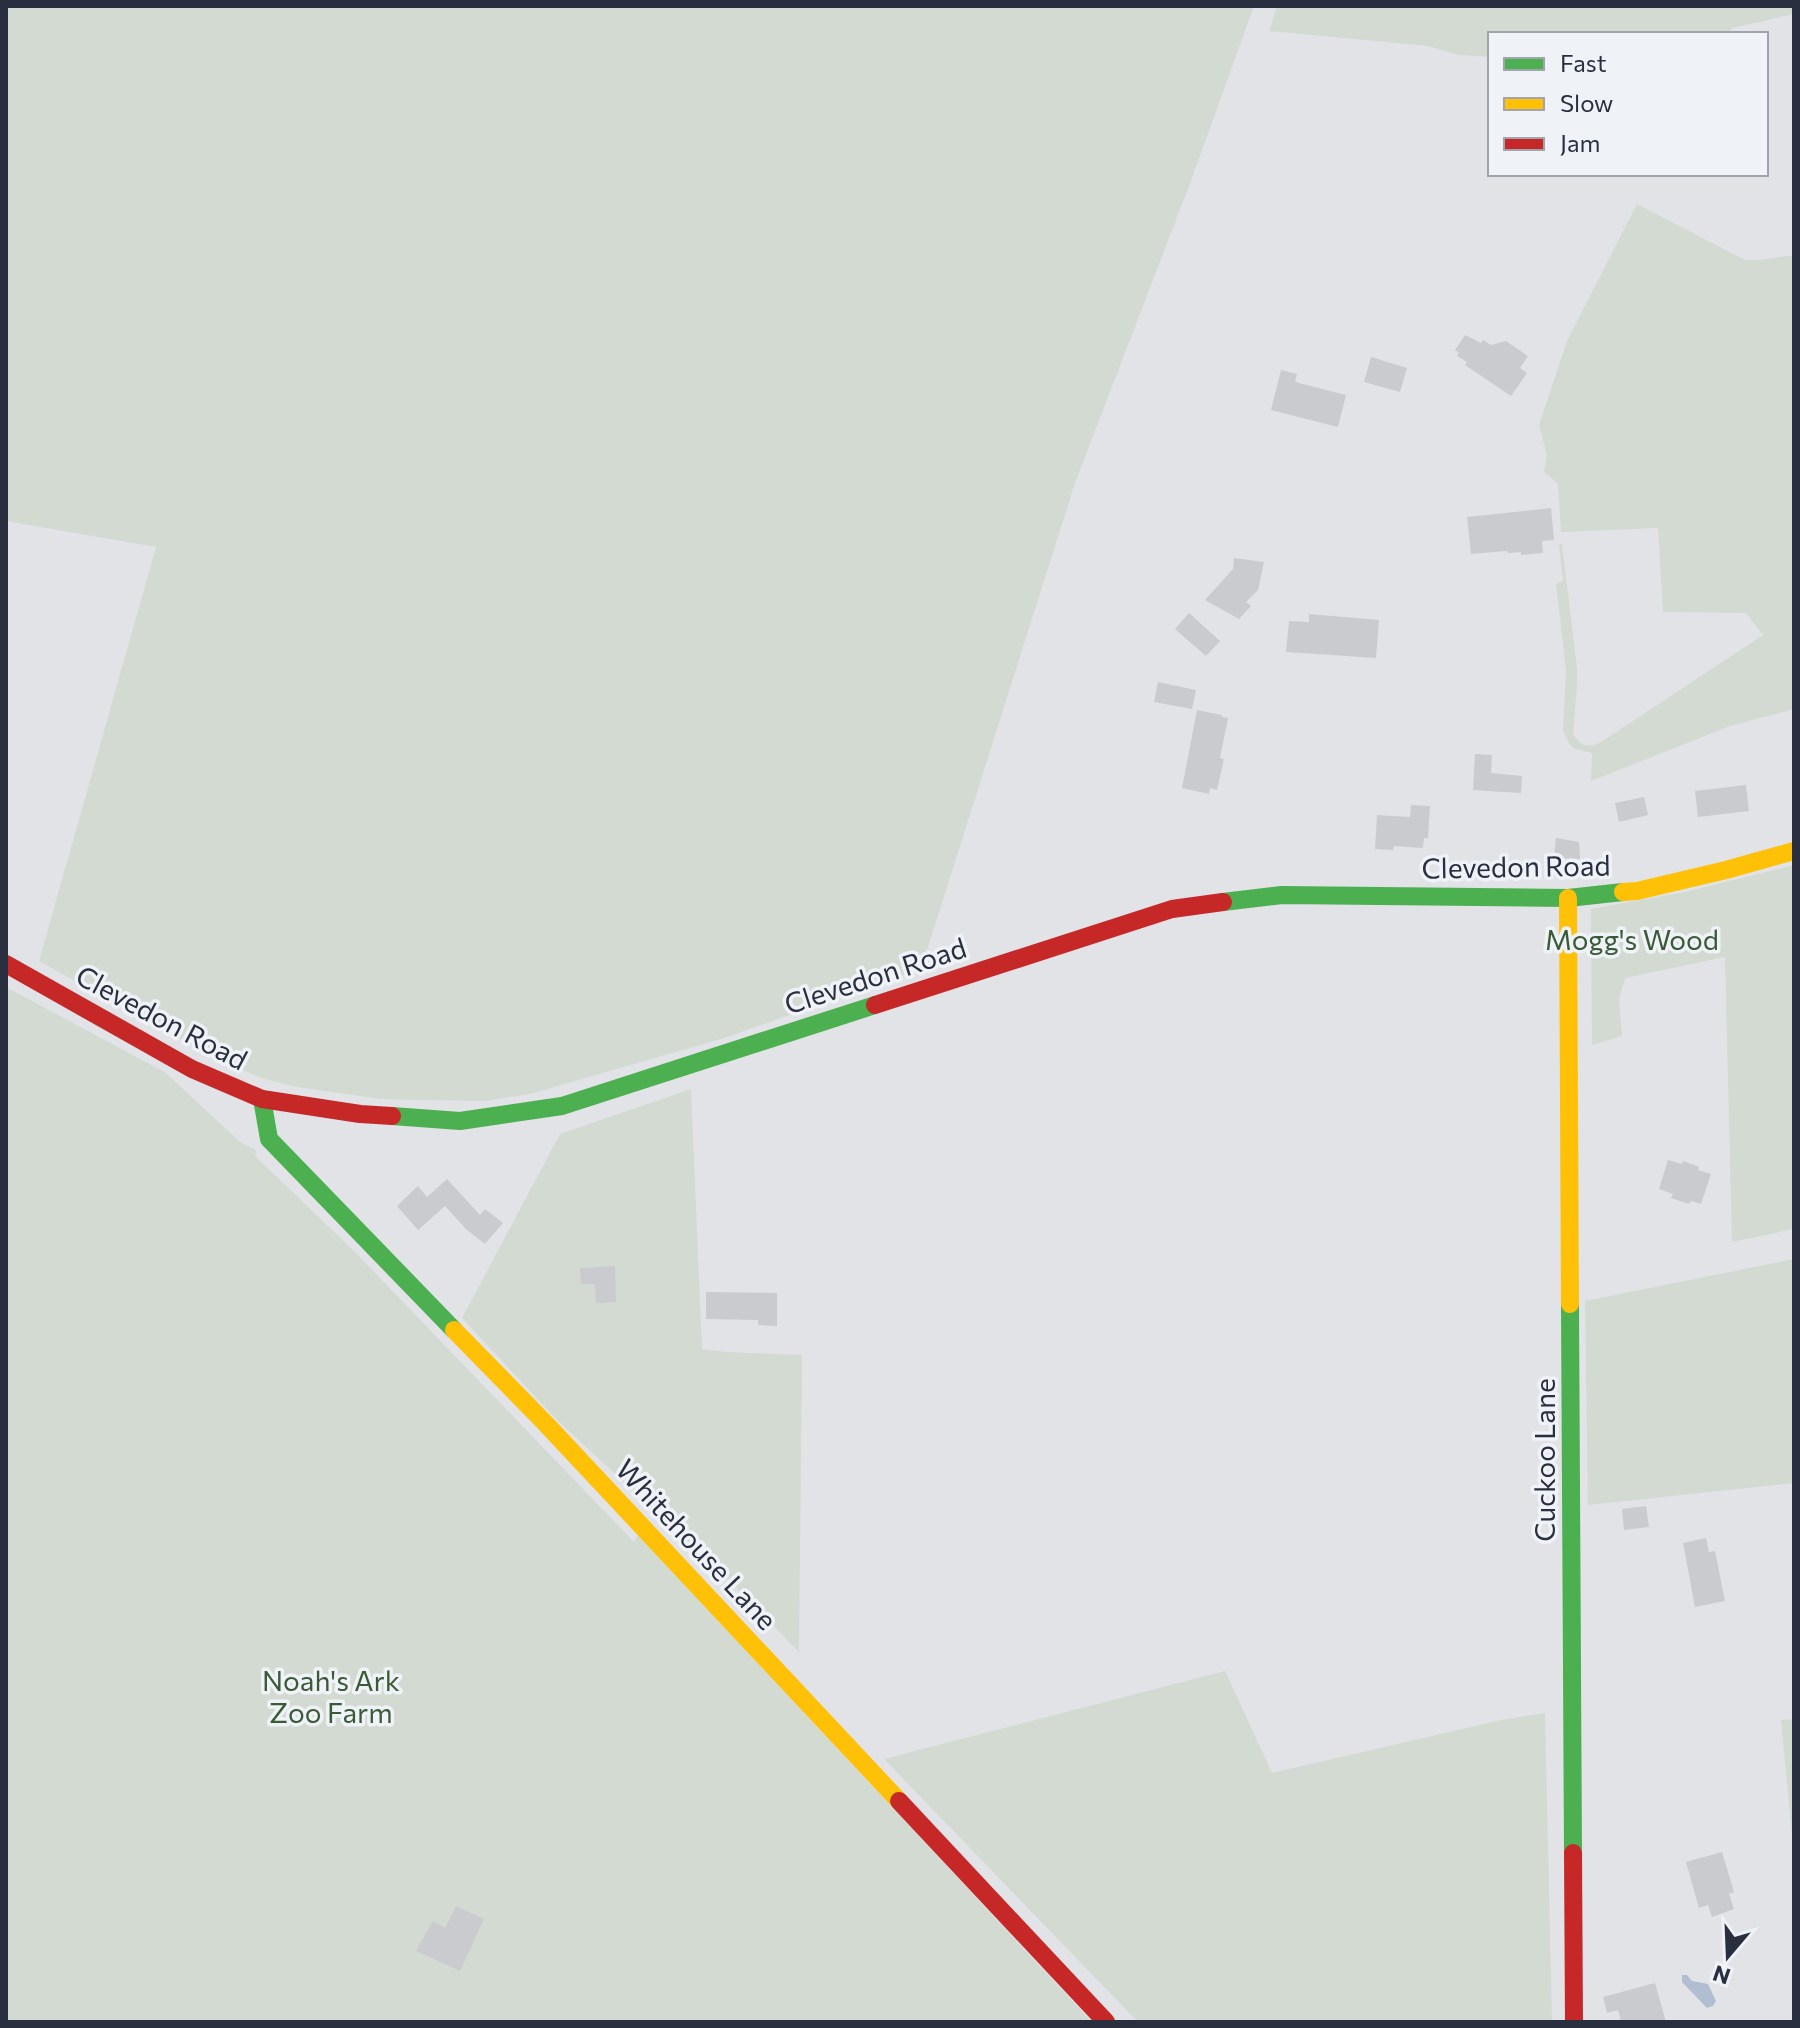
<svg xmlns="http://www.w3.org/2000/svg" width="1800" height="2028" font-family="Commissioner,sans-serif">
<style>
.green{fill:#d2dad2}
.water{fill:#b1bdd1}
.building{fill:#cacbcf}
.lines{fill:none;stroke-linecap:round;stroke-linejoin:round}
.fast{stroke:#4caf50;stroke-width:18}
.slow{stroke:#ffc107;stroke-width:18}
.jam{stroke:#c62828;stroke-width:18}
.labels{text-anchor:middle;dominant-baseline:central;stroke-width:7;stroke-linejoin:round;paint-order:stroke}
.street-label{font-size:28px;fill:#292f3f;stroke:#eff2f6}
.park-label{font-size:28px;fill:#3a5b37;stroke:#eff2f6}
</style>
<rect width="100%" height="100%" fill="#e2e3e7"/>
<g class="green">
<polygon points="6,6 1254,6 1189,186 1075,483 928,947 916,968 909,973 724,1038 530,1094 485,1101 419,1100 381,1099 297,1087 261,1078 219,1060 39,961 156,547 6,521"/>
<polygon points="1277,6 1794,6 1794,14 1732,28 1728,34 1490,34 1490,57 1459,55 1428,46 1269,31"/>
<path d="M1637,204L1745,260H1760L1794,255V709L1730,726L1591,781L1592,753L1575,749L1570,745L1563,731L1566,670L1556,584L1563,581L1559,544H1562L1577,668V686L1573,733C1580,746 1589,749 1601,742L1763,635L1746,613L1663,612L1658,528L1561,532L1558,484L1544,472L1547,455L1539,425L1567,341Z"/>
<polygon points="1794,865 1794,1229 1732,1242 1725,957 1625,978 1619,999 1622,1036 1592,1045 1591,909 1685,892"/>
<polygon points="6,987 166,1073 240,1142 256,1150 255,1156 354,1251 634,1542 638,1535 1092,2022 6,2022"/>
<polygon points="691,1089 702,1349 727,1352 802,1355 799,1652 727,1578 557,1420 462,1318 560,1134"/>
<polygon points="1794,1259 1794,1483 1588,1505 1585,1301"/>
<polygon points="1225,1671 1272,1773 1501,1720 1545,1713 1552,2022 1138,2022 884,1759"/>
<polygon points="1794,1719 1794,1855 1781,1720"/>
</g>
<polygon class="water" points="1682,1975 1687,1975 1692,1981 1708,1984 1716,2001 1713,2006 1707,2008 1682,1982"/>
<g class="building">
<polygon points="1465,335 1481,343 1483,340 1491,345 1506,341 1528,356 1520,368 1527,373 1511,396 1465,365 1467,362 1457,356 1459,353 1455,350"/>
<polygon points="1371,357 1407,368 1400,392 1364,382"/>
<polygon points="1281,370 1297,374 1295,382 1346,395 1338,427 1271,410"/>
<polygon points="1551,508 1554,540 1542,541 1543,553 1521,555 1521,552 1508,553 1507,551 1471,554 1467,517"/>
<polygon points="1234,558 1264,562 1258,590 1246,602 1251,606 1239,619 1205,600 1233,569"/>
<polygon points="1189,613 1220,641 1206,656 1175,629"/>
<polygon points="1309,614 1379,620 1376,658 1286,652 1289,621 1309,622"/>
<polygon points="1158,682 1196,690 1192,709 1154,702"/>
<polygon points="1197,710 1222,715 1222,717 1228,718 1220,758 1224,759 1217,790 1210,788 1209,794 1182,788"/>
<polygon points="1475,754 1492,755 1491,773 1522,776 1521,793 1473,790"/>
<polygon points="1746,785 1749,811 1698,817 1695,791"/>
<polygon points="1644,797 1648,815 1619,822 1615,803"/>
<polygon points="1411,805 1430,806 1428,838 1424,838 1423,848 1394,846 1393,850 1375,849 1377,815 1410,817"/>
<polygon points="1556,838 1579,842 1580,859 1554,858"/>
<polygon points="1668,1160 1682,1164 1683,1161 1699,1167 1698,1170 1711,1174 1701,1204 1691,1201 1689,1204 1671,1198 1673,1194 1659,1189"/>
<polygon points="447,1179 480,1215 485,1209 503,1223 485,1244 466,1229 445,1206 418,1230 397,1206 418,1186 427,1197"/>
<polygon points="615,1266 616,1302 596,1303 595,1284 581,1284 580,1268"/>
<polygon points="706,1292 777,1293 777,1326 758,1325 758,1320 706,1319"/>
<polygon points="1646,1506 1649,1527 1624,1530 1622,1509"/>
<polygon points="1706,1538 1709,1552 1715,1551 1725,1601 1695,1607 1683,1543"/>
<polygon points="1722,1852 1734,1892 1729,1894 1734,1909 1712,1917 1708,1905 1699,1908 1686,1862"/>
<polygon points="456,1906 484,1919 460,1971 416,1951 433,1921 445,1928"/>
<polygon points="1655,1983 1666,2022 1621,2022 1618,2010 1607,2013 1603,1997"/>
</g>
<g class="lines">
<g class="fast">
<polyline points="1223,902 1282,895 1568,898 1623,892"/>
<polyline points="262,1099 269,1139 454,1330"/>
<polyline points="392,1116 460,1121 562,1106 875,1005"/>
<polyline points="1570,1304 1573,1853"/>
</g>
<g class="slow">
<polyline points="1623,892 1637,891 1726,870 1794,851"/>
<polyline points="1568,898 1570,1304"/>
<polyline points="454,1330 546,1424 899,1801"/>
</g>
<g class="jam">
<polyline points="6,964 192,1069 262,1099 360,1114 392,1116"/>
<polyline points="875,1005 1172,909 1223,902"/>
<polyline points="899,1801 1106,2022"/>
<polyline points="1573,1853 1574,2022"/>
</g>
</g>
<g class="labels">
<g class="street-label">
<text transform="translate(1516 866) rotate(-1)">Clevedon Road</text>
<text transform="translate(875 975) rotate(-18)">Clevedon Road</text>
<text transform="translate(162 1017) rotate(28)">Clevedon Road</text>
<text transform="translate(1544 1460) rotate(-90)">Cuckoo Lane</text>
<text transform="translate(697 1544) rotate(47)">Whitehouse Lane</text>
</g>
<g class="park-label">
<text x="1632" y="939">Mogg's Wood</text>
<text x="331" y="1680">Noah's Ark<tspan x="331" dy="32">Zoo Farm</tspan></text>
</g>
</g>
<rect width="1800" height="2028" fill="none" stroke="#292f3f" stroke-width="16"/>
<rect x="1488" y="32" width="280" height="144" fill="#eff2f6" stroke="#a0a4ad" stroke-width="2"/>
<rect x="1504" y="58" width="40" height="12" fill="#4caf50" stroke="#a0a4ad" stroke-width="2"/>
<text x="1560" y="72" font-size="24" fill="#292f3f">Fast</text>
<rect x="1504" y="98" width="40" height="12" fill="#ffc107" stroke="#a0a4ad" stroke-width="2"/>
<text x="1560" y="112" font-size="24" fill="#292f3f">Slow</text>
<rect x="1504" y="138" width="40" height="12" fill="#c62828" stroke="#a0a4ad" stroke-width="2"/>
<text x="1560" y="152" font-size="24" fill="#292f3f">Jam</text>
<g transform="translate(1728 1956) rotate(199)" stroke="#eff2f6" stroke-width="6" paint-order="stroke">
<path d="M0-6L14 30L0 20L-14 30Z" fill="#292f3f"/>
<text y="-12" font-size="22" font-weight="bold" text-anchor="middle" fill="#292f3f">N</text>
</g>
</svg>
